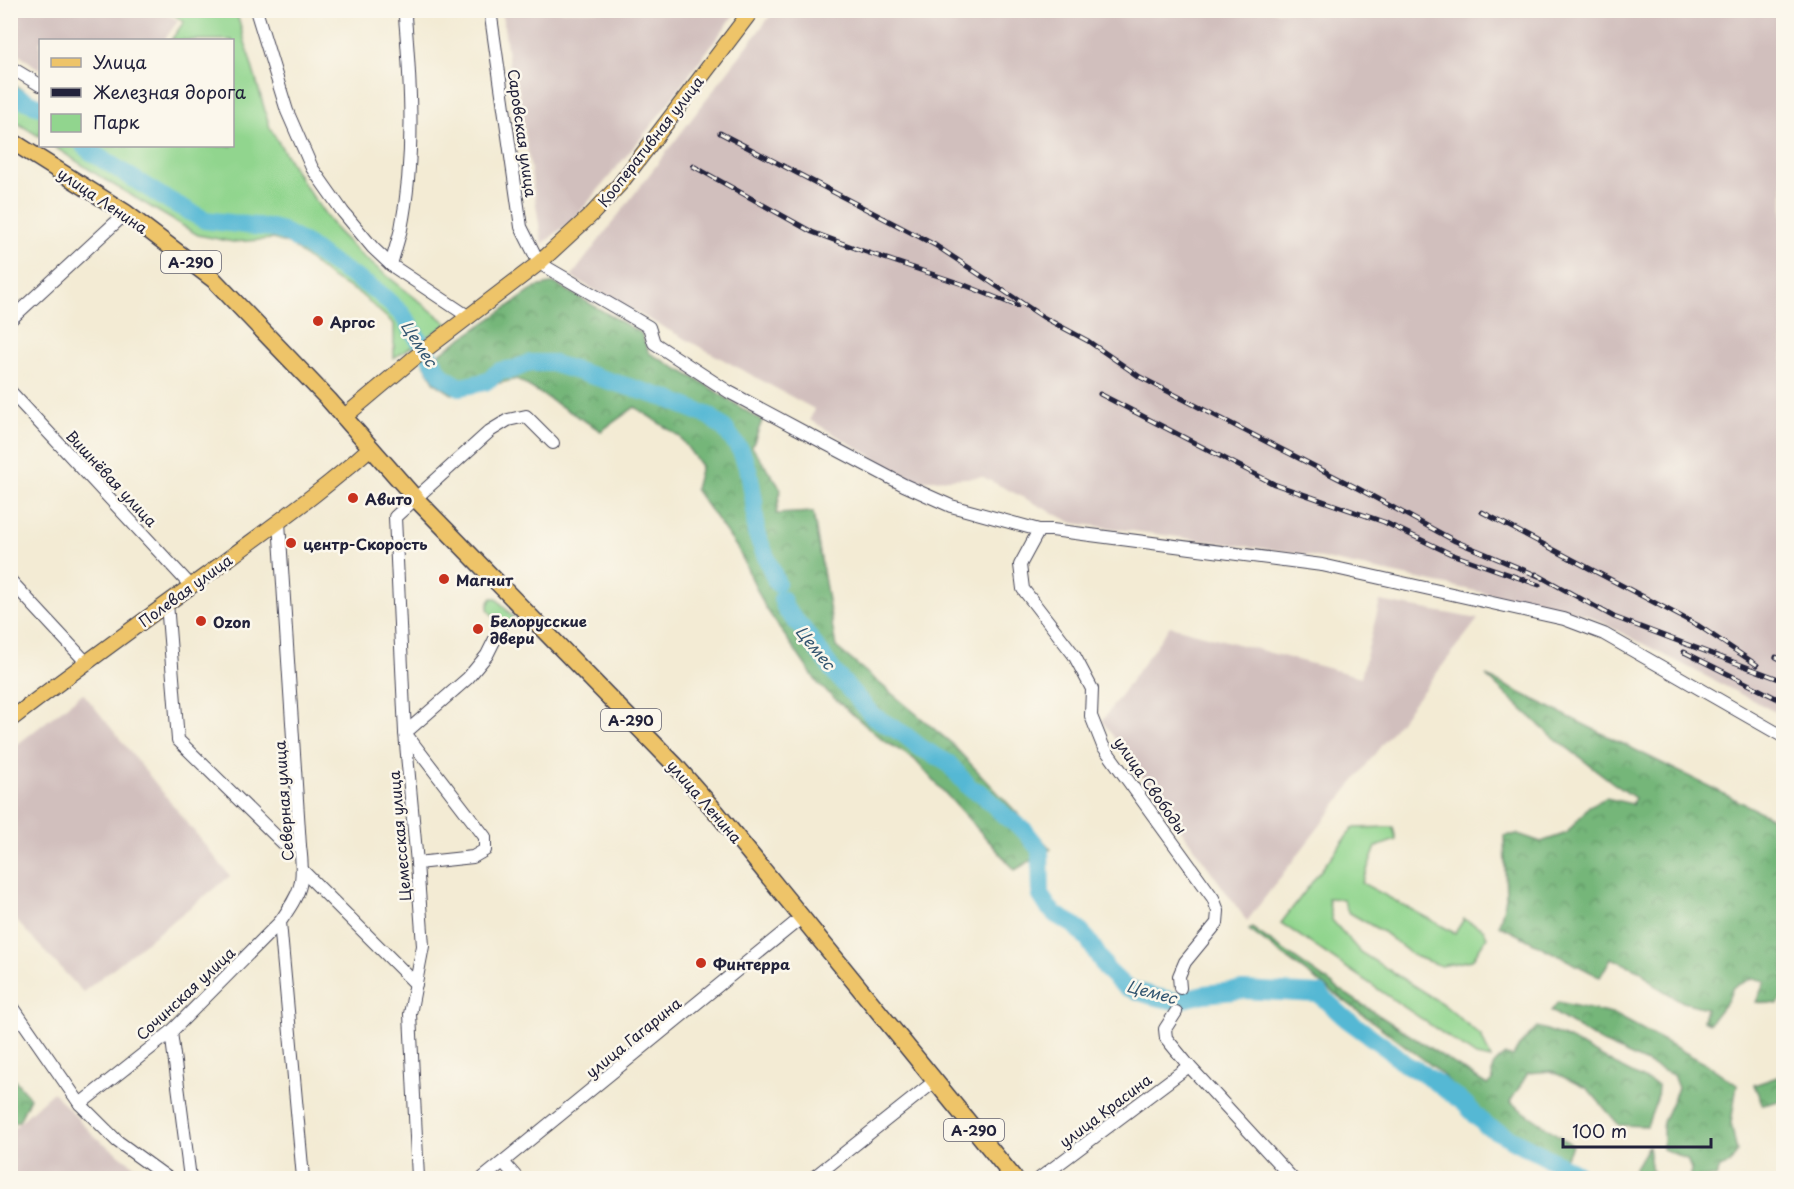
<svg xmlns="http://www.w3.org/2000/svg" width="1794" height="1189" font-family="'Playpen Sans',sans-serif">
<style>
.industrial{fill:#d1bfbd}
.green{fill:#91d58e;stroke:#5a7c64;stroke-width:1.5}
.forest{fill:url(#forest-crowns);stroke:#4b6c5a;stroke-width:1.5}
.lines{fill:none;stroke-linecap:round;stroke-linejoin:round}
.river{stroke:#55b8d4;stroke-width:18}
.minor-casing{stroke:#414052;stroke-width:14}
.major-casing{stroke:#414052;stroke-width:17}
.highway-casing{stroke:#414052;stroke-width:19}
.minor{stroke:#fff;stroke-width:12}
.major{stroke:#eec469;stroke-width:15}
.highway{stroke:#eec469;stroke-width:16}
.rail-casing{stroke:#22223b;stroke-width:5}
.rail{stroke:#fbf7ec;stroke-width:3;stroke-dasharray:9;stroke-linecap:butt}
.poi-dot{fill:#c8321e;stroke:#fbf7ec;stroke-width:2}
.labels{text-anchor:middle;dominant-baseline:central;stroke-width:5;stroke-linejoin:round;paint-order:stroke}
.shield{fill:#fbf7ec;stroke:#636270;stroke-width:1.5}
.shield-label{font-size:14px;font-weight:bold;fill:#22223b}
.street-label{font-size:15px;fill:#22223b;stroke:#fbf7ec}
.poi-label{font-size:15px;font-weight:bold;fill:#22223b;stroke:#fbf7ec;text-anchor:start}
.water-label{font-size:16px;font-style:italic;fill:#345671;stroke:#fbf7ec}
</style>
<defs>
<pattern id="forest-crowns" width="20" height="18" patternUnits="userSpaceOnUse" patternTransform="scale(1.5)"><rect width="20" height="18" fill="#74b679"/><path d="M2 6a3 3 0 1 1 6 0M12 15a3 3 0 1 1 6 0" fill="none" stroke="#5f9464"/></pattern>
</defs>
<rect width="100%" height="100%" fill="#fbf7ec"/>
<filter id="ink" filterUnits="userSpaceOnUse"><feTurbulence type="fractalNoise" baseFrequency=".0167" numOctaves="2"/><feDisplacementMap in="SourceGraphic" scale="12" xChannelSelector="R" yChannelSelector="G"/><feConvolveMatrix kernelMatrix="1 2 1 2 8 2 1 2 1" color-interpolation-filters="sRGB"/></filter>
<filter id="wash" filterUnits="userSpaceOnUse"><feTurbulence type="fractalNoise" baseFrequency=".008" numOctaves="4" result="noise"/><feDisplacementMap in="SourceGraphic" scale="24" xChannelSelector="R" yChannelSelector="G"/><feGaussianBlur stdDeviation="1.35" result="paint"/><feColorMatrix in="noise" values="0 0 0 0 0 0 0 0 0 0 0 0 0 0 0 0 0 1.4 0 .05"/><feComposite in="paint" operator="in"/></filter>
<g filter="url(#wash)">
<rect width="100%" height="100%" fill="#f3ebd4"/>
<g class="industrial">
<polygon points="11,10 164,11 178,21 164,40 40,40 40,70 11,48"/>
<polygon points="502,11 737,11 651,126 575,218 542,244 518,86 510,72"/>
<polygon points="774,11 1783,11 1783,716 1587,615 1297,553 1073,523 983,477 914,481 810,420 814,409 571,277"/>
<polygon points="1380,601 1478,619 1247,921 1102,721 1170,626 1361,677"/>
<polygon points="83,693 230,876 83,992 11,915 10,750"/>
<polygon points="53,1092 94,1136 151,1178 11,1178 11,1130"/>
</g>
<g class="green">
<polygon points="169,11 236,11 270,128 301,180 337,231 362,256 448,324 394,358 394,324 359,293 330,277 291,245 273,239 233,242 198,235 107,181 53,146 232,146 232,40 171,40 184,22"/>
<polygon points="11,83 40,101 40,137 11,119"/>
<path d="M492,598H496L521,626C509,623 477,616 492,598Z"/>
<polygon points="1393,827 1396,840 1376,847 1362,883 1455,933 1464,919 1483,929 1487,937 1472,960 1441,966 1414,956 1383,932 1348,912 1343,899 1328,898 1332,920 1360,952 1443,1004 1481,1036 1491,1059 1476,1056 1281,923 1353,828"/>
</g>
<g class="forest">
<polygon points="554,283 641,333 649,353 701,382 762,421 752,447 781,489 776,514 813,512 836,647 950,742 1051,849 1015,870 914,759 881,739 819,685 765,607 738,549 695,489 701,466 679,436 635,407 601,431 517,379 452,394 435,383 424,364 537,287"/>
<polygon points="1486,676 1783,823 1784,996 1778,1004 1756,1002 1765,981 1753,978 1733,987 1728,1000 1710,1023 1703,1020 1706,1008 1683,1002 1654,985 1641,971 1611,958 1600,977 1499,925 1506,898 1504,836 1518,834 1541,842 1567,833 1589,806 1606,798 1632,804 1635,798 1613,783 1548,733"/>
<path d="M1252,928L1346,994L1487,1085L1493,1081C1490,1066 1493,1064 1505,1055L1513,1056L1519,1046L1537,1027C1580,1039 1616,1069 1658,1085L1657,1099L1647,1126L1619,1125L1588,1089L1551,1071L1528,1073L1510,1102L1572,1145L1569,1153L1562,1162L1489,1120L1435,1068L1249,930Z"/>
<polygon points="1558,1002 1616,1015 1708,1065 1737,1085 1731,1123 1737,1152 1730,1164 1720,1168 1716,1177 1690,1178 1691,1169 1687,1159 1663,1149 1663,1122 1678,1088 1673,1075 1601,1042 1551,1011"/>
<polygon points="10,1074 30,1098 19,1121 11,1124"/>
<polygon points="1783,1075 1783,1100 1763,1105 1754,1085"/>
<polygon points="1648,1146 1653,1178 1630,1178 1630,1176"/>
</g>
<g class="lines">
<g class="river">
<polyline points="10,94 40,107"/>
<polyline points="84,146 91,152 161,196 205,220 271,228 282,231 307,245 323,257 378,292 402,314 442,376 460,387 485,382 500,371 514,369 529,363 551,363 665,398 709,416 725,429 741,451 749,472 754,501 756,533 777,583"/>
<polyline points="782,599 786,610 803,629 834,672 873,716 905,735 921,748 948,763 970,788 981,793 1005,816 1025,831 1040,850 1041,896 1048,907 1056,915 1074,925 1089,941 1107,970 1125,987 1152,996 1175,1001 1204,994 1243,990 1319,994 1345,1018 1389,1050 1405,1064 1421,1072 1464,1103 1485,1125 1576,1173 1581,1178"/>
</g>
</g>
</g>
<g filter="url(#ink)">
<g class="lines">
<defs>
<g id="minor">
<polyline points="256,10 287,111 312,168 343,212 373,248 391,265 469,317"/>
<polyline points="490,10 521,227 539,263 649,327 654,343 729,392 815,438 904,485 951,506 1039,530 1052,530 1322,565 1564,619 1604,634 1784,737"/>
<polyline points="10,67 40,85"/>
<path d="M391,265C394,253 398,241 401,229C415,159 411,87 405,17L407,10"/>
<polyline points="10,320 126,213"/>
<polyline points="10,391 191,586"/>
<path d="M279,522L300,846C305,884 301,891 280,922L303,1178"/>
<polyline points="1039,530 1020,565 1023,589 1074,655 1092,689 1091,716 1103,746 1213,898 1218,911 1217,923 1185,962 1179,976 1180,988"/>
<polyline points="10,580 86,662"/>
<polyline points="167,603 178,740 284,844 300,846"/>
<polyline points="417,863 473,857 485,850 485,837 405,733 468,678 487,655 500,629"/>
<polyline points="303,871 416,984"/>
<polyline points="10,1003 80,1104 117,1141 168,1178"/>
<polyline points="1176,1012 1165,1029 1166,1038 1189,1066 1292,1178"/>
<polyline points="171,1032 190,1178"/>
<polyline points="80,1104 171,1032 280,922"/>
<polyline points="503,1162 517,1178"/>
<polyline points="418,1178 410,1014 423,946 417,863 405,733 395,517 490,431 508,420 526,416 553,443"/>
<polyline points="483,1178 801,918"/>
<polyline points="813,1178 935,1081"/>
<polyline points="1040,1178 1189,1066"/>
</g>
<g id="major">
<polyline points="344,417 413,359 539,263 591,215 620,184 752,10"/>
<path d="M10,720C78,668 147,618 216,568C268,529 322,492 370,448"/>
</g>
<polyline id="highway" points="10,140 126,213 214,280 329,400 416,499 676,766 717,813 1014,1178"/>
</defs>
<use href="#minor" class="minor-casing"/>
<use href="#major" class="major-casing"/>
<use href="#highway" class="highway-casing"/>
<use href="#minor" class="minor"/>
<use href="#major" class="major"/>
<use href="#highway" class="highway"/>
<defs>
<g id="rail">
<polyline points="720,133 935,245 1043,317 1088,341 1140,377 1359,489 1455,541 1543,578"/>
<polyline points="693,166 812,232 863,251 962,284 1017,306"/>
<polyline points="1100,394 1274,484 1384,522 1451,554 1539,585"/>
<polyline points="1482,512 1699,626 1757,665"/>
<polyline points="1536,574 1614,617 1784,681"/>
<polyline points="1684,652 1784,702"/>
<polyline points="1776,657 1784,661"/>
</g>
</defs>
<use href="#rail" class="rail-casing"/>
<use href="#rail" class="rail"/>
</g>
</g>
<g class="poi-dot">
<circle cx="318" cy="321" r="6"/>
<circle cx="353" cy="498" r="6"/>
<circle cx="291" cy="543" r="6"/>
<circle cx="444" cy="579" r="6"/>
<circle cx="201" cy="621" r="6"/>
<circle cx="478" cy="629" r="6"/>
<circle cx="701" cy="963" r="6"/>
</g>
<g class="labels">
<g class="shield">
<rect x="161" y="251" width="60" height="22" rx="4.5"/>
<rect x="601" y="709" width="60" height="22" rx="4.5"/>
<rect x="944" y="1119" width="60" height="22" rx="4.5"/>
</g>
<g class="shield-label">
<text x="191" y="262">А-290</text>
<text x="631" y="720">А-290</text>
<text x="974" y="1130">А-290</text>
</g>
<g class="street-label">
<text transform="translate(523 133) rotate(82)">Саровская улица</text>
<text transform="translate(650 141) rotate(-52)">Кооперативная улица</text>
<text transform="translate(103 200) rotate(34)">улица Ленина</text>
<text transform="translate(112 478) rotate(47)">Вишнёвая улица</text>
<text transform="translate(185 590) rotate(-36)">Полевая улица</text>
<text transform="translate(1151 785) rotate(55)">улица Свободы</text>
<text transform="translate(283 801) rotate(-94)">Северная улица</text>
<text transform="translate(705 801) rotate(49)">улица Ленина</text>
<text transform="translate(399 836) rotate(-95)">Цемесская улица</text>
<text transform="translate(185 993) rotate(-43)">Сочинская улица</text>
<text transform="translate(633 1037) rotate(-39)">улица Гагарина</text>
<text transform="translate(1105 1110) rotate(-37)">улица Красина</text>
</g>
<g class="poi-label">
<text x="330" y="321">Аргос</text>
<text x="365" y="498">Авито</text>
<text x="303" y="543">центр-Скорость</text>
<text x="456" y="579">Магнит</text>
<text x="490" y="620">Белорусские<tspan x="490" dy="17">двери</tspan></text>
<text x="213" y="621">Ozon</text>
<text x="713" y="963">Финтерра</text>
</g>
<g class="water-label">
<text transform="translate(420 343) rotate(57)">Цемес</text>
<text transform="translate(816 647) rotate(51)">Цемес</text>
<text transform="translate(1152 991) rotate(15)">Цемес</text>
</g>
</g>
<rect width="1794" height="1189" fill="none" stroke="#fbf7ec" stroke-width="36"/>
<rect x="39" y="39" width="195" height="108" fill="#fbf7ec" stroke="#a4a2a5" stroke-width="1.5"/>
<rect x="51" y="58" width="30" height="9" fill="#eec469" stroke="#a4a2a5" stroke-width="1.5"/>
<text x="93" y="69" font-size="18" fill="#22223b">Улица</text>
<rect x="51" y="88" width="30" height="9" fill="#22223b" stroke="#a4a2a5" stroke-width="1.5"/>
<text x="93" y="99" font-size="18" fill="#22223b">Железная дорога</text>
<rect x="51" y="114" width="30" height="18" fill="#91d58e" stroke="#a4a2a5" stroke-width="1.5"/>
<text x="93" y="129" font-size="18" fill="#22223b">Парк</text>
<path d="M1563 1138v9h148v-9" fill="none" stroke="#22223b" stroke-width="3"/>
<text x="1572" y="1138" font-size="18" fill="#22223b" stroke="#fbf7ec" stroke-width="4.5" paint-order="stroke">100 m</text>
</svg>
